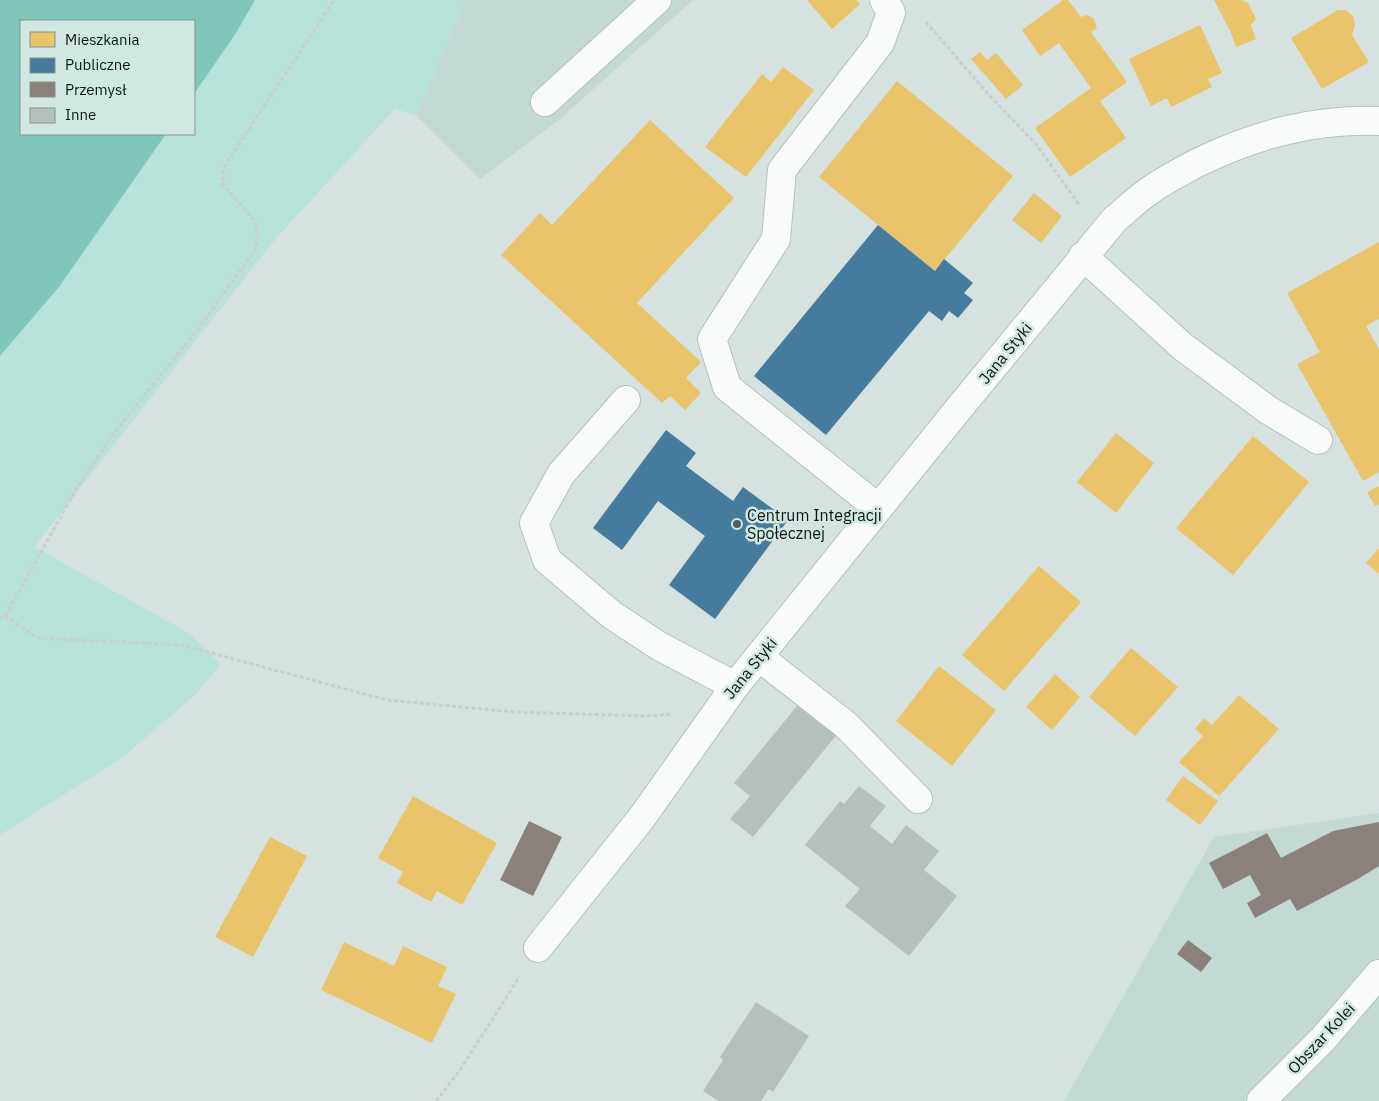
<svg xmlns="http://www.w3.org/2000/svg" width="1379" height="1101" font-family="'IBM Plex Sans',sans-serif">
<style>
.built{fill:#c2d9d4}
.green{fill:#b7e3da}
.water{fill:#7fc7bb}
.homes{fill:#e9c46a}
.public{fill:#457b9d}
.industry{fill:#8a817c}
.building{fill:#b5bfbc}
.lines{fill:none;stroke-linecap:round;stroke-linejoin:round}
.minor-casing{stroke:#b6c0be;stroke-width:30}
.path{stroke:#cbcecd;stroke-width:3;stroke-dasharray:4 2.5;stroke-linecap:butt}
.minor{stroke:#f9fbfa;stroke-width:28}
.poi-dot{fill:#545d5c;stroke:#d1e7e2;stroke-width:2}
.labels{text-anchor:middle;dominant-baseline:central;stroke-width:5;stroke-linejoin:round;paint-order:stroke}
.street-label{font-size:16px;fill:#0e1615;stroke:#d1e7e2}
.poi-label{font-size:16px;fill:#0e1615;stroke:#d1e7e2;text-anchor:start}
</style>
<rect width="100%" height="100%" fill="#d6e2df"/>
<g class="built">
<polygon points="466,0 693,0 560,119 480,179 416,115"/>
<polygon points="1379,813 1379,1101 1064,1101 1214,837"/>
</g>
<polygon class="green" points="255,0 466,0 416,115 395,109 277,237 34,547 189,633 221,664 195,695 123,757 0,835 0,356 59,287 166,134 194,134 194,94 236,33"/>
<polygon class="water" points="0,0 255,0 236,33 194,94 194,21 21,21 21,134 166,134 59,287 0,356"/>
<g class="homes">
<polygon points="807,0 856,0 860,4 832,29"/>
<polygon points="1063,0 1068,0 1081,17 1087,15 1094,19 1097,28 1091,32 1127,82 1100,101 1126,138 1070,177 1035,128 1091,88 1059,43 1040,56 1022,30"/>
<polygon points="1214,0 1240,0 1248,3 1256,19 1251,25 1256,39 1236,47 1231,33"/>
<polygon points="1338,10 1346,10 1353,16 1355,25 1352,35 1369,62 1322,89 1291,38"/>
<polygon points="1200,25 1222,73 1208,79 1212,87 1171,107 1167,98 1151,106 1129,59"/>
<polygon points="980,52 987,60 996,53 1023,85 1006,99 971,59"/>
<polygon points="783,67 814,90 746,177 705,147 762,74 771,82"/>
<polygon points="897,81 1013,176 935,271 819,177"/>
<polygon points="650,120 734,198 637,303 701,362 686,378 701,393 685,410 670,396 662,403 501,255 540,213 552,225"/>
<polygon points="1034,193 1062,216 1041,243 1012,220"/>
<polygon points="1379,242 1379,319 1366,326 1379,349 1379,472 1363,481 1297,364 1320,352 1287,293"/>
<polygon points="1116,433 1154,463 1116,513 1077,482"/>
<polygon points="1253,436 1309,482 1233,575 1176,528"/>
<polygon points="1379,486 1379,504 1375,506 1367,492"/>
<polygon points="1379,548 1379,574 1366,563"/>
<polygon points="1039,566 1081,602 1004,691 962,655"/>
<polygon points="1131,648 1178,687 1135,736 1089,697"/>
<polygon points="939,666 996,710 952,766 896,721"/>
<polygon points="1055,674 1080,697 1052,730 1026,707"/>
<polygon points="1239,695 1279,729 1219,796 1179,762 1203,736 1195,729 1204,718 1212,725"/>
<polygon points="1183,776 1218,801 1200,825 1166,800"/>
<polygon points="413,796 497,843 462,905 437,891 431,902 397,883 403,872 378,858"/>
<polygon points="270,837 307,856 253,957 215,937"/>
<polygon points="344,942 394,966 403,946 447,967 438,986 456,994 432,1043 321,990"/>
</g>
<g class="public">
<polygon points="878,225 935,271 944,259 973,283 964,293 973,300 958,318 949,311 942,321 929,311 826,435 754,376"/>
<polygon points="666,430 696,453 686,466 733,501 743,487 788,520 715,619 669,585 705,536 658,501 622,550 593,528"/>
</g>
<g class="industry">
<polygon points="529,821 562,837 533,896 500,880"/>
<polygon points="1379,822 1379,866 1358,879 1297,911 1290,899 1255,918 1247,903 1261,895 1250,875 1223,889 1209,863 1267,833 1281,858 1333,831"/>
<polygon points="1188,940 1212,958 1201,972 1177,954"/>
</g>
<g class="building">
<polygon points="801,701 839,732 753,837 730,819 750,796 734,783"/>
<polygon points="859,786 886,806 870,826 892,844 906,825 939,851 924,870 957,896 909,956 845,906 860,889 805,845 840,801 844,804"/>
<polygon points="756,1002 809,1036 773,1092 769,1089 761,1101 719,1101 703,1091 723,1060 720,1057"/>
</g>
<g class="lines">
<defs>
<g id="minor">
<polyline points="545,102 657,0"/>
<polyline points="1083,256 1183,347 1268,410 1318,440"/>
<polyline points="626,400 561,474 534,523 547,560 612,615 659,646 735,686"/>
<polyline points="878,508 727,387 712,339 776,239 782,170 880,43 891,13 884,0"/>
<polyline points="759,657 846,725 918,799"/>
<path d="M538,948L643,816L735,686L956,412L1115,219C1125,211 1134,202 1145,194C1160,182 1180,172 1197,163C1256,134 1314,119 1379,121"/>
<polyline points="1261,1101 1323,1039 1379,974"/>
</g>
</defs>
<use href="#minor" class="minor-casing"/>
<g class="path">
<polyline points="926,22 988,94 1036,144 1080,206"/>
<polyline points="5,616 38,638 181,645 387,700 514,712 647,716 672,714"/>
<polyline points="0,619 5,616 77,488 114,433 198,329 255,250 258,238 256,222 222,183 224,167 334,0"/>
<polyline points="436,1101 460,1070 520,976"/>
</g>
<use href="#minor" class="minor"/>
</g>
<circle class="poi-dot" cx="737" cy="524" r="5"/>
<g class="labels">
<g class="street-label">
<text transform="translate(1005 353) rotate(-51)">Jana Styki</text>
<text transform="translate(750 668) rotate(-51)">Jana Styki</text>
<text transform="translate(1321 1038) rotate(-47)">Obszar Kolei</text>
</g>
<g class="poi-label">
<text x="747" y="515">Centrum Integracji<tspan x="747" dy="18">Społecznej</tspan></text>
</g>
</g>
<rect x="20" y="20" width="175" height="115" fill="#d1e7e2" stroke="#839390"/>
<rect x="30" y="32" width="25" height="15" fill="#e9c46a" stroke="#839390"/>
<text x="65" y="45" font-size="15" fill="#0e1615">Mieszkania</text>
<rect x="30" y="58" width="25" height="15" fill="#457b9d" stroke="#839390"/>
<text x="65" y="70" font-size="15" fill="#0e1615">Publiczne</text>
<rect x="30" y="82" width="25" height="15" fill="#8a817c" stroke="#839390"/>
<text x="65" y="95" font-size="15" fill="#0e1615">Przemysł</text>
<rect x="30" y="108" width="25" height="15" fill="#b5bfbc" stroke="#839390"/>
<text x="65" y="120" font-size="15" fill="#0e1615">Inne</text>
</svg>
